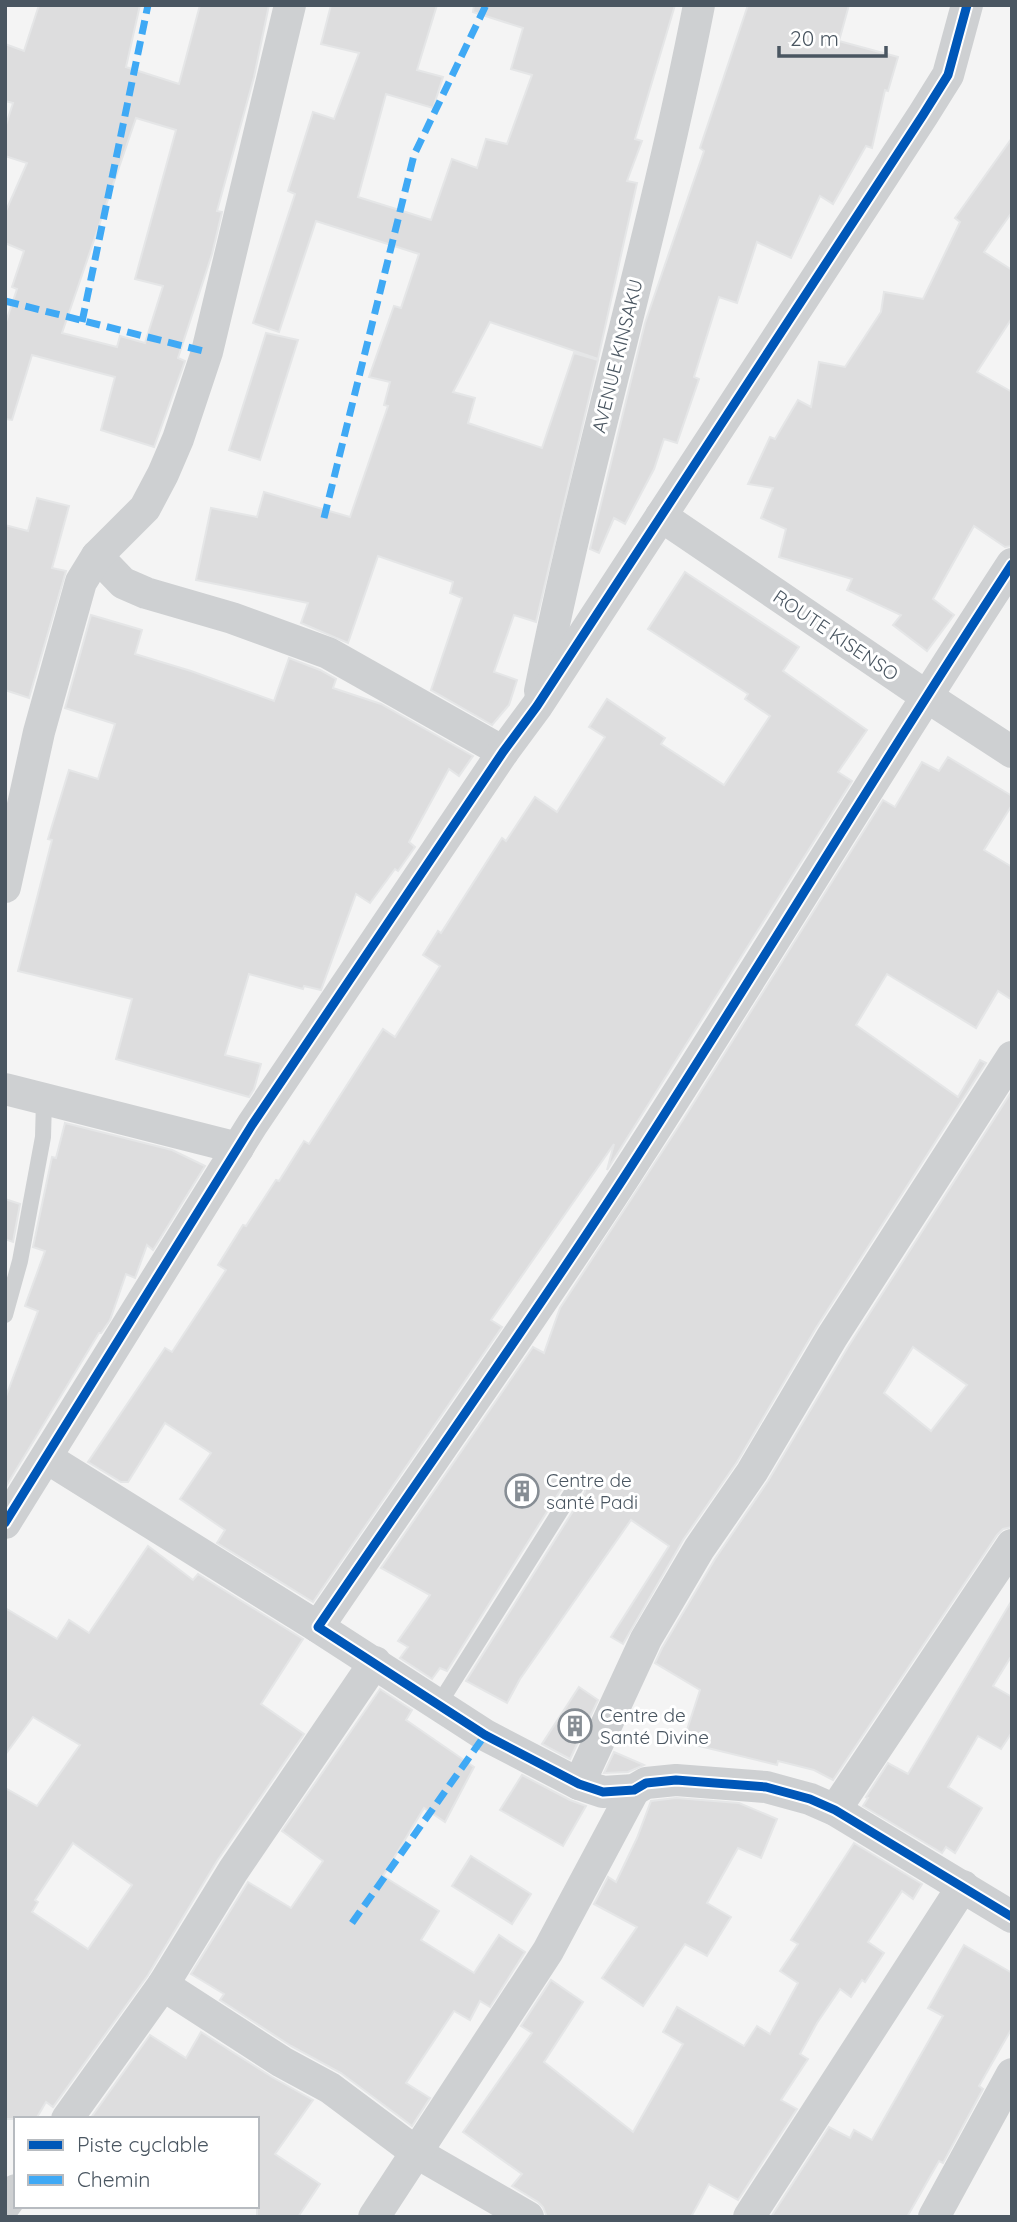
<svg xmlns="http://www.w3.org/2000/svg" width="1017" height="2222" font-family="Quicksand,sans-serif">
<style>
.building{fill:#ddddde;stroke:#e5e6e7;stroke-width:2;fill-rule:evenodd}
.lines{fill:none;stroke-linecap:round;stroke-linejoin:round}
.service{stroke:#ced0d2;stroke-width:16}
.minor{stroke:#ced0d2;stroke-width:32}
.quiet{stroke:#3fa9f5;stroke-width:7;stroke-dasharray:14 7;stroke-linecap:butt}
.cycleway-casing{stroke:#fff;stroke-width:13}
.cycleway{stroke:#0057b8;stroke-width:9}
.labels{text-anchor:middle;dominant-baseline:central;stroke-width:6;stroke-linejoin:round;paint-order:stroke}
.street-label{font-size:19px;fill:#4a5661;stroke:#fff}
.poi-label{font-size:19px;fill:#4a5661;stroke:#fff;text-anchor:start}
</style>
<rect width="100%" height="100%" fill="#f4f4f4"/>
<g class="building">
<path d="M39,5H140L126,67L179,84L200,5H269L254,77L217,211L222,212L212,254L178,358L185,361L154,447L101,430L115,377L32,355L12,420L5,419V325L17,289L12,287L24,251L5,243V213L27,163L5,156V128L13,103L5,101V44L24,51ZM136,118L176,130L135,279L163,286L145,343L120,336L117,347L62,333Z"/>
<polygon points="331,5 437,5 417,70 443,77 433,108 386,94 358,197 431,220 452,159 477,168 486,139 507,144 532,75 511,69 523,28 473,12 474,5 675,5 635,139 642,141 627,181 637,183 598,359 490,322 453,392 475,398 468,423 542,448 574,353 598,360 536,622 514,615 494,672 517,680 509,705 492,725 431,690 462,598 450,593 453,582 378,556 348,643 301,623 308,603 196,580 211,508 257,517 264,492 350,517 388,406 384,405 390,382 369,377 394,306 401,308 419,254 316,221 279,332 253,323 295,194 288,191 313,112 334,119 359,53 321,44"/>
<polygon points="748,5 849,5 839,41 898,57 888,91 885,90 872,148 866,146 833,204 820,196 791,258 757,242 737,303 719,297 694,377 699,379 677,443 664,439 654,469 625,524 614,518 599,553 590,549 645,323 704,151 700,148"/>
<polygon points="1012,138 1012,212 984,252 1012,270 1012,318 977,372 1012,392 1012,546 1005,547 974,526 933,599 954,615 927,651 893,625 901,615 847,590 852,579 779,557 786,529 761,518 773,488 748,484 770,437 775,439 798,400 811,407 819,362 845,367 881,312 884,292 923,299 960,222 955,218"/>
<polygon points="266,333 298,340 260,460 229,450"/>
<polygon points="37,498 69,506 52,568 66,571 29,698 5,690 5,525 28,531"/>
<polygon points="685,572 799,647 783,671 867,730 838,772 852,781 607,1170 614,1144 491,1320 502,1327 313,1602 217,1543 225,1530 180,1499 211,1453 165,1423 128,1482 121,1482 88,1462 165,1348 172,1352 226,1270 218,1265 243,1225 246,1226 276,1180 279,1181 304,1141 309,1144 383,1029 395,1037 440,966 423,955 438,931 441,933 502,838 506,841 535,797 557,812 605,737 589,727 607,699 665,738 661,744 724,785 770,716 745,699 748,694 648,629"/>
<polygon points="91,615 142,630 135,654 191,671 274,701 289,658 320,670 336,679 333,688 381,704 473,756 459,776 449,769 409,842 415,847 398,871 395,869 370,903 356,894 321,990 304,986 303,989 249,974 225,1055 261,1064 254,1089 249,1097 116,1059 132,999 18,971 52,840 48,839 69,770 98,779 115,724 65,708"/>
<polygon points="948,757 1012,796 1012,805 984,850 1012,867 1012,1000 998,991 976,1028 887,974 856,1025 958,1097 980,1060 986,1063 816,1328 737,1462 683,1540 623,1644 611,1637 669,1546 631,1520 520,1679 507,1703 466,1681 585,1492 585,1481 576,1476 567,1480 447,1671 440,1668 432,1679 400,1658 408,1647 398,1641 430,1595 381,1568 533,1347 544,1353 560,1308 688,1112 883,800 895,807 922,762 939,771"/>
<path d="M1012,1091V1527L1003,1529L997,1535L833,1780L814,1770L778,1761L777,1765L683,1742L700,1690L655,1663L662,1648L715,1559L768,1481L848,1347ZM913,1347L967,1385L931,1431L884,1393Z"/>
<polygon points="65,1123 172,1150 205,1166 153,1250 147,1245 135,1278 126,1274 110,1320 101,1333 99,1333 5,1488 5,1399 38,1311 25,1306 45,1251 33,1247 52,1157 56,1158"/>
<polygon points="5,1199 20,1204 13,1242 5,1239"/>
<path d="M148,1546L193,1580L198,1574L303,1639L261,1704L304,1734L217,1861L148,1975L53,2107L46,2102L36,2119H5V1788L37,1806L80,1745L33,1717L5,1755V1608L57,1639L69,1620L89,1633ZM73,1843L132,1885L88,1949L32,1912L38,1902L35,1900Z"/>
<polygon points="1012,1600 1012,1655 993,1686 1012,1697 1012,1732 1001,1749 978,1736 948,1787 982,1808 955,1853 946,1847 942,1853 863,1806 868,1798 866,1797 888,1763 908,1774"/>
<polygon points="579,1687 598,1700 570,1759 542,1744"/>
<polygon points="380,1689 412,1710 406,1720 474,1767 445,1822 424,1808 383,1876 439,1911 421,1940 474,1973 499,1935 525,1952 490,2007 480,2001 470,2020 454,2011 406,2083 430,2098 412,2126 341,2073 291,2046 220,2000 224,1994 191,1974 248,1882 291,1908 323,1861 282,1831"/>
<polygon points="614,1752 644,1765 628,1772 604,1773"/>
<polygon points="522,1775 570,1800 586,1806 563,1846 500,1810"/>
<polygon points="676,1798 739,1803 777,1819 761,1858 738,1848 707,1903 731,1917 707,1956 685,1944 643,2006 602,1978 637,1927 594,1904 608,1877 616,1882 637,1838 651,1801"/>
<polygon points="854,1843 922,1884 913,1899 902,1891 868,1942 884,1953 865,1982 862,1980 851,1997 840,1989 817,2023 800,2054 808,2059 781,2100 797,2109 738,2200 709,2184 691,2217 547,2217 543,2207 538,2202 512,2186 522,2174 463,2132 532,2033 521,2026 551,1980 583,2002 544,2062 633,2132 683,2044 663,2032 677,2007 744,2046 757,2026 770,2034 798,1983 780,1971 798,1944 791,1940"/>
<polygon points="471,1856 531,1894 512,1924 452,1886"/>
<polygon points="964,1945 1012,1973 1012,2028 979,2086 983,2089 943,2163 939,2161 907,2217 771,2217 829,2127 850,2138 854,2130 872,2140 943,2016 928,2008"/>
<polygon points="201,2032 272,2077 313,2100 275,2154 320,2184 298,2217 257,2217 257,2119 90,2119 150,2035 186,2058"/>
</g>
<g class="lines">
<g class="service">
<polyline points="5,1315 20,1261 43,1137 44,1101 52,1103"/>
<polyline points="439,1704 576,1486"/>
</g>
<g class="minor">
<polyline points="661,516 926,696 1012,752"/>
<polyline points="97,556 123,583 146,593 232,618 328,653 503,752"/>
<path d="M1012,564C879,767 755,975 623,1179C525,1330 420,1477 318,1627L485,1735L579,1784L603,1792L634,1790L646,1783L676,1780L766,1787L810,1799L835,1810L1012,1917"/>
<path d="M540,691C586,461 654,236 699,5"/>
<polyline points="5,887 39,732 81,582 97,556 145,508 163,474 178,439 207,352 290,5"/>
<polyline points="5,1089 238,1148"/>
<polyline points="47,1458 318,1627"/>
<polyline points="5,1523 252,1125 503,752 537,706 923,115 948,75 967,5"/>
<polyline points="579,1784 646,1639 699,1549 752,1472 832,1337 1012,1057"/>
<polyline points="835,1810 1012,1545"/>
<polyline points="163,1985 282,2062 330,2088 417,2153 528,2217"/>
<polyline points="67,2119 163,1985 233,1871 375,1662"/>
<polyline points="5,2205 16,2190"/>
<polyline points="374,2217 548,1951 634,1790"/>
<polyline points="749,2217 963,1886"/>
<polyline points="934,2217 1012,2074"/>
</g>
<g class="quiet">
<polyline points="5,301 207,352"/>
<polyline points="82,322 148,5"/>
<polyline points="324,518 414,155 486,5"/>
<polyline points="352,1923 485,1735"/>
</g>
<defs>
<g id="cycleway">
<path d="M1012,564C879,767 755,975 623,1179C525,1330 420,1477 318,1627L485,1735L579,1784L603,1792L634,1790L646,1783L676,1780L766,1787L810,1799L835,1810L1012,1917"/>
<polyline points="5,1523 252,1125 503,752 537,706 923,115 948,75 967,5"/>
</g>
</defs>
<use href="#cycleway" class="cycleway-casing"/>
<use href="#cycleway" class="cycleway"/>
</g>
<defs>
<symbol id="building-ring" viewBox="-11 -11 22 22"><circle r="9.5" fill="#fff" stroke="#868d94" stroke-width="1.5"/><path d="M-4-6H4V6H1V3H-1V6H-4ZM-2.5-4.3h1.7v1.8h-1.7ZM.8-4.3h1.7v1.8H.8ZM-2.5-1h1.7V.8h-1.7ZM.8-1h1.7V.8H.8Z" fill="#868d94"/></symbol>
</defs>
<g fill-rule="evenodd">
<use href="#building-ring" x="503" y="1472" width="38" height="38"/>
<use href="#building-ring" x="556" y="1707" width="38" height="38"/>
</g>
<g class="labels">
<g class="street-label">
<text transform="translate(617 356) rotate(-76)">AVENUE KINSAKU</text>
<text transform="translate(836 635) rotate(34)">ROUTE KISENSO</text>
</g>
<g class="poi-label">
<text x="546" y="1480">Centre de<tspan x="546" dy="22">santé Padi</tspan></text>
<text x="600" y="1715">Centre de<tspan x="600" dy="22">Santé Divine</tspan></text>
</g>
</g>
<rect width="1017" height="2222" fill="none" stroke="#4a5661" stroke-width="14"/>
<rect x="14" y="2117" width="245" height="91" fill="#ffffff" stroke="#b7bbc0" stroke-width="2"/>
<rect x="28" y="2140" width="35" height="10" fill="#0057b8" stroke="#b7bbc0" stroke-width="2"/>
<text x="77" y="2152" font-size="21" fill="#4a5661">Piste cyclable</text>
<rect x="28" y="2175" width="35" height="10" fill="#3fa9f5" stroke="#b7bbc0" stroke-width="2"/>
<text x="77" y="2187" font-size="21" fill="#4a5661">Chemin</text>
<path d="M779 46v10h107v-10" fill="none" stroke="#4a5661" stroke-width="3.5"/>
<text x="790" y="46" font-size="21" fill="#4a5661" stroke="#ffffff" stroke-width="5" paint-order="stroke">20 m</text>
</svg>
